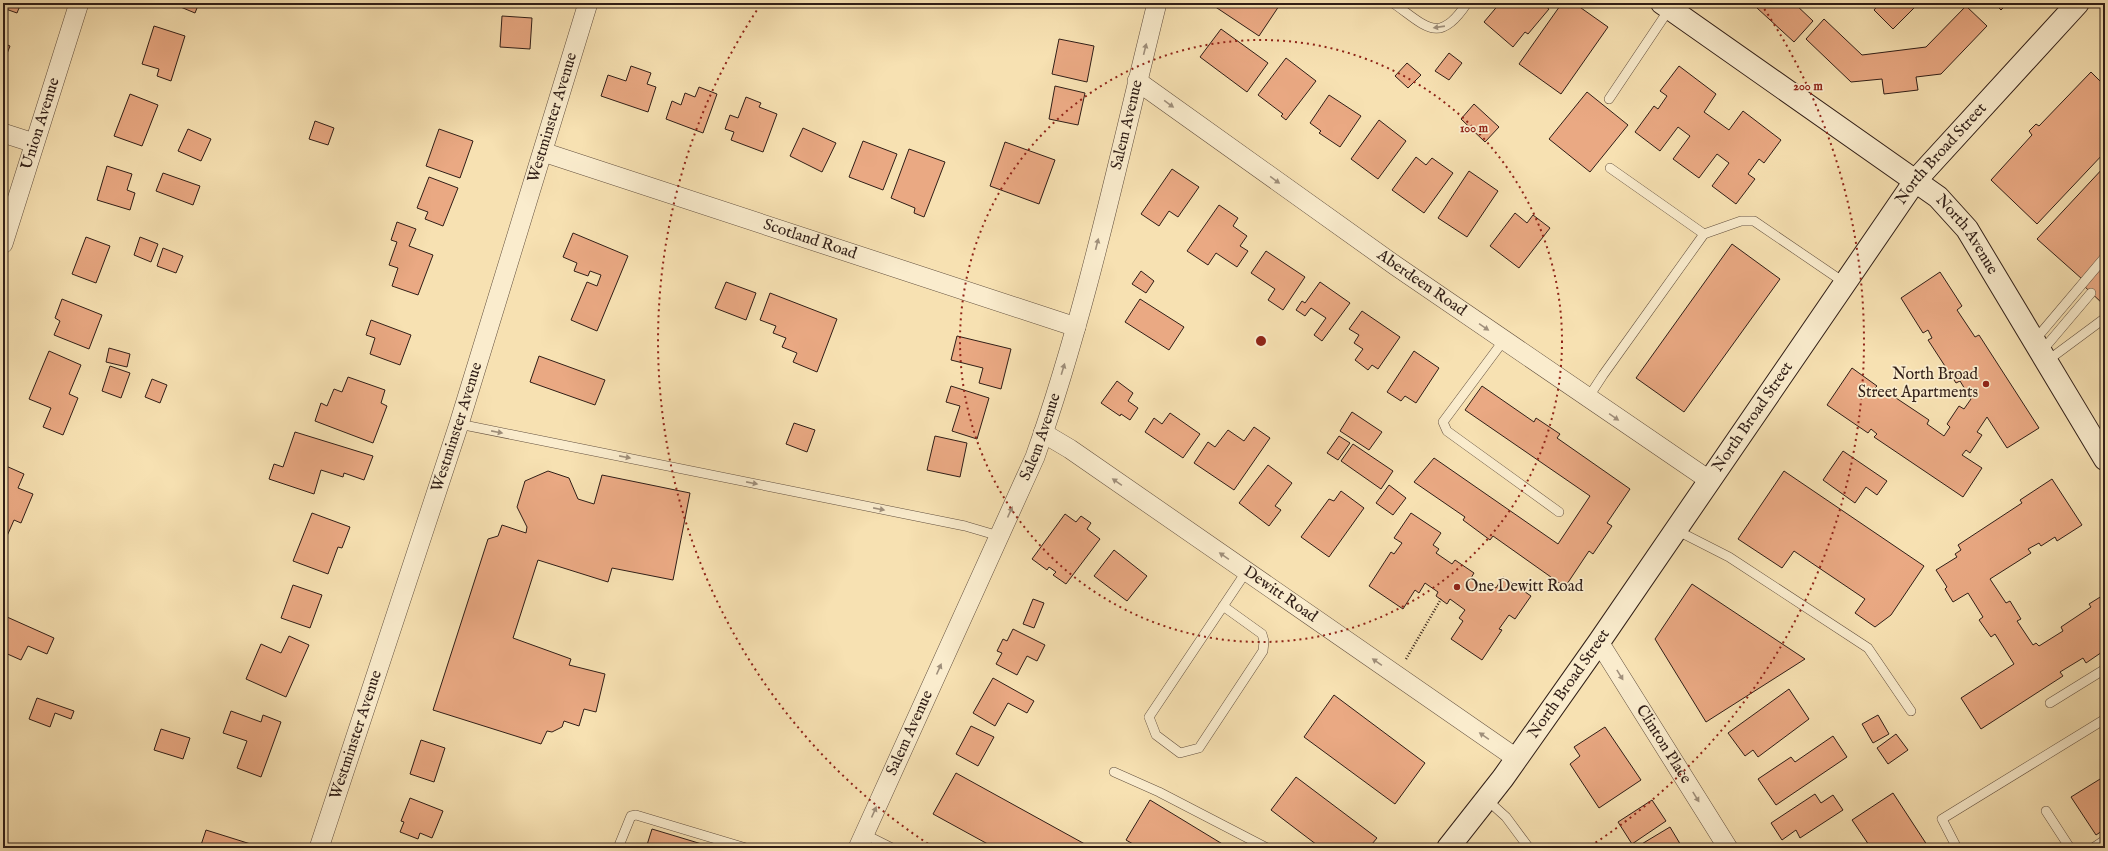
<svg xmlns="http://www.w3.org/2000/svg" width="2108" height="851" font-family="'IM FELL English',serif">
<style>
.building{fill:#eaa983;stroke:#301e17}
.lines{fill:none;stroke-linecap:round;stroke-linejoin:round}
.service-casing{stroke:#624f3e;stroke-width:10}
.minor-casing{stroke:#624f3e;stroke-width:20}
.secondary-casing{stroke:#301e17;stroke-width:24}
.path{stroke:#301e17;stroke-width:2.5;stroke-dasharray:1 2;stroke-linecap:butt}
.service{stroke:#faeccd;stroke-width:9}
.minor{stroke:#faeccd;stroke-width:19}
.secondary{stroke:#faeccd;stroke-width:22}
.oneway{fill:#9f8f7b}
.ring{fill:none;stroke:#8f2418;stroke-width:2;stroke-dasharray:2 4}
.poi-dot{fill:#8f2418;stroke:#faeccd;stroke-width:1.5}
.labels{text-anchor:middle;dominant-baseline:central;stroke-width:3.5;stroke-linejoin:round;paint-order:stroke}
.street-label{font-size:16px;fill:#301e17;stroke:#faeccd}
.poi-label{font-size:16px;fill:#301e17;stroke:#faeccd;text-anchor:end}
.centre{fill:#8f2418;stroke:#faeccd;stroke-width:2}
.ring-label{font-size:12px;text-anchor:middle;font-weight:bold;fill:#8f2418;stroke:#faeccd;stroke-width:3.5;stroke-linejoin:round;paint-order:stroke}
</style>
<rect width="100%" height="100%" fill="#f7e1b2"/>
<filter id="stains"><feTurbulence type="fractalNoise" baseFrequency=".005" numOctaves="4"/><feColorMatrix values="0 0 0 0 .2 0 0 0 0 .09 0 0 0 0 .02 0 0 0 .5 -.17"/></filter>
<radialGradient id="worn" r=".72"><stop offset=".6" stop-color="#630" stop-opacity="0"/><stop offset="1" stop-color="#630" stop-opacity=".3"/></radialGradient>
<g class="building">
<polygon points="3,3 21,3 17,13 3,8"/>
<polygon points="171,3 199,3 195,13"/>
<polygon points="511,3 521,3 520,7"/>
<polygon points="1216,3 1281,3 1259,36 1214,6"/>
<polygon points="1500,3 1541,3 1549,9 1528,34 1525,32 1513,47 1484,22"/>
<polygon points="1562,3 1574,3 1608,27 1561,94 1519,64"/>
<polygon points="1761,3 1794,3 1813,21 1794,42 1757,8"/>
<polygon points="1880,3 1919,3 1893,29 1874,10"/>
<polygon points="1994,3 2008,3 2001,10"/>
<polygon points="1966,6 1987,26 1941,74 1916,77 1918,90 1884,94 1882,79 1851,82 1806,39 1824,19 1862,55 1926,47"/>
<polygon points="502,16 532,18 530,49 500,47"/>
<polygon points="154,26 185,36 171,81 157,76 159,69 142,64"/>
<polygon points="1221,29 1268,63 1247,92 1200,57"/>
<polygon points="1059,39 1094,46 1087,82 1052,74"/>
<polygon points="3,43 10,46 3,64"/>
<polygon points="1449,53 1462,63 1449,80 1435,71"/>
<polygon points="1286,58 1316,81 1286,120 1281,116 1283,114 1258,95"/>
<polygon points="1407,63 1421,75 1408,88 1395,76"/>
<polygon points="631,66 651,73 647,84 656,87 648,112 601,96 608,75 626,81"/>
<polygon points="1679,66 1716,94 1704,112 1729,130 1743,111 1781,140 1764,163 1759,159 1748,174 1755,179 1736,204 1712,186 1729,163 1717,154 1699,178 1673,159 1690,136 1678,127 1660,151 1635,132 1654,106 1658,109 1667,96 1660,91"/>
<polygon points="2091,72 2105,86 2105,152 2037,224 1991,180 2032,135 2029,131 2036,124 2039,126"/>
<polygon points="1055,86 1085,93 1078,125 1049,119"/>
<polygon points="699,87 717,94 703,133 666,119 672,101 681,105 685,93 695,97"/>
<polygon points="1587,92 1628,125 1590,172 1549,139"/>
<polygon points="130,94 158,105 142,146 114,136"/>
<polygon points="1329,95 1361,116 1340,147 1319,133 1321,131 1310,123"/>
<polygon points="746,97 761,103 759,107 777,114 763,152 731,140 734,132 725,129 730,115 738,118"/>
<polygon points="1474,104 1499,127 1485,142 1461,119"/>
<polygon points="1379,120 1406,141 1378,179 1351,159"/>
<polygon points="315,121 334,128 328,145 309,139"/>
<polygon points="803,128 836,143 822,172 790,156"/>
<polygon points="188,129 211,139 201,161 178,151"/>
<polygon points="439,129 473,141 460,178 426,166"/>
<polygon points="863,141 897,154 883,190 849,177"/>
<polygon points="1005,142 1055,160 1039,204 990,186"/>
<polygon points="909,149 945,162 924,217 914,213 915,208 891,198"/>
<polygon points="1416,157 1426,165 1432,158 1453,173 1424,213 1392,190"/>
<polygon points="107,166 132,174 127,190 135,193 130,210 97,200"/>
<polygon points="2105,166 2105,306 2082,284 2082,279 2037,239"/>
<polygon points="1172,169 1199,187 1178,217 1169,211 1159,226 1141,214"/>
<polygon points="1469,171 1498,191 1467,237 1438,218"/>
<polygon points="163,173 200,186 193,205 156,191"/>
<polygon points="429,177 458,188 443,226 425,219 428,212 417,208"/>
<polygon points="1219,205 1238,218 1233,226 1247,236 1240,246 1248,251 1237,267 1216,253 1208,265 1187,251"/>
<polygon points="1515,213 1527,223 1533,215 1550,228 1519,268 1490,246"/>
<polygon points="397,222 416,229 409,246 433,255 418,295 392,286 398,268 389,265 397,242 391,240"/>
<polygon points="573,233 628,256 597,331 571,320 587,282 597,286 601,275 590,271 588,276 574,271 577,263 563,257"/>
<polygon points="86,237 110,246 96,283 72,274"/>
<polygon points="140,237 158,244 151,262 134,255"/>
<polygon points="1732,244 1780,279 1684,412 1636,378"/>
<polygon points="163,248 183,256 176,273 157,266"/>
<polygon points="1266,251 1305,277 1283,310 1268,300 1275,289 1251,273"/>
<polygon points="1141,271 1154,281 1146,293 1132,284"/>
<polygon points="1940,272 1962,306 1957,310 1975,337 1979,335 2039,428 2007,448 1987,417 1977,432 1982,435 1970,453 1966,450 1962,455 1982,468 1963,497 1874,437 1877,434 1871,429 1868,433 1827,405 1852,368 1877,386 1874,389 1884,396 1887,392 1929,420 1927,424 1944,436 1950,427 1947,424 1959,406 1964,409 1971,399 1960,381 1956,383 1928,340 1932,338 1928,330 1923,333 1901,298"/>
<polygon points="726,282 756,293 746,320 715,308"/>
<polygon points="1320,282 1350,303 1322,341 1314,335 1326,318 1311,308 1305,316 1296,310 1302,301 1305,303"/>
<polygon points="770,293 837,319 817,372 793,362 797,353 782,347 786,338 773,333 776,326 760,320"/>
<polygon points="62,299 102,315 89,349 54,335 60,321 55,318"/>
<polygon points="1140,299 1184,327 1169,350 1125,322"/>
<polygon points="1362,311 1400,337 1378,369 1372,365 1368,370 1355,360 1363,349 1354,343 1359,335 1349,329"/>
<polygon points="371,320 411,335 400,365 370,354 375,338 366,335"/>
<polygon points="957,336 1011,349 1001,389 979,383 983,368 951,360"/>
<polygon points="109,348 130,354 127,367 106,362"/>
<polygon points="49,351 81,365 69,394 78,398 63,435 43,427 51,408 29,399"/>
<polygon points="1414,351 1439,368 1416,403 1405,396 1401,401 1387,392"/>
<polygon points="539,356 605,380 595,405 530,382"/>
<polygon points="110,366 130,373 121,398 102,391"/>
<polygon points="348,377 385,390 381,403 387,406 373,443 315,421 321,403 327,406 334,389 342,392"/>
<polygon points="152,379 167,385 160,403 145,397"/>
<polygon points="1117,381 1133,393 1128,401 1138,408 1130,420 1121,414 1120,416 1101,403"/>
<polygon points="951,386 989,398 977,439 952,431 960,406 946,402"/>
<polygon points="1482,386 1534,422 1536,418 1560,434 1557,438 1630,489 1607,523 1612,526 1593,554 1589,551 1565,587 1493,536 1490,540 1463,520 1465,517 1414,482 1434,458 1558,544 1590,496 1465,410"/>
<polygon points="1352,412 1382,432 1369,450 1340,431"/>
<polygon points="1170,413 1200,434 1183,458 1145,432 1154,418 1162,424"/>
<polygon points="794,423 815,430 807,452 786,444"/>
<polygon points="1254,427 1270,438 1234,490 1194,463 1208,442 1215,447 1228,430 1244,441"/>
<polygon points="295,432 373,456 364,480 344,473 343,477 321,470 314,494 269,479 274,464 283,467"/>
<polygon points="935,436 967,443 960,477 927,470"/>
<polygon points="1339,436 1350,443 1338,460 1327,453"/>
<polygon points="1353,444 1393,471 1381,489 1341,461"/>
<polygon points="1843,451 1887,481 1877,495 1866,487 1855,503 1823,480"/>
<polygon points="1268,465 1292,483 1275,506 1281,510 1269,526 1239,503"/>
<polygon points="6,466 24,474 18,488 33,494 21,523 14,520 7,536 3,534 3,473"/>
<polygon points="548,471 569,478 578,499 594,504 602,475 690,493 673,580 612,568 608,582 538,560 513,638 571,659 569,665 605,674 596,712 584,709 579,726 564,721 562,727 552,732 547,731 541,744 433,710 488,539 498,536 502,525 526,533 527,527 517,507 525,481"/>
<polygon points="1784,471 1924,566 1891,615 1875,627 1855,613 1865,599 1794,551 1782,568 1738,539"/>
<polygon points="2052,479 2082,525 2057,541 2055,537 2041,546 2039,543 2028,549 2031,553 1990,579 2006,603 2010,601 2021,619 2017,621 2033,645 2036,643 2039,646 2063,631 2061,627 2091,607 2089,604 2105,594 2105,650 2086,663 2083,658 2060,672 2063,676 1981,729 1961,698 2014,664 1995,634 1991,637 1979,620 1983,617 1968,593 1953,602 1945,589 1947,587 1936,570 1957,557 1955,554 1961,550 1958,545 2022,503 2020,500"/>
<polygon points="1389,485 1406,498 1393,515 1376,503"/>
<polygon points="1341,491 1364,508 1329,557 1301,537 1329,499 1334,501"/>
<polygon points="312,513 350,527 342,548 338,547 328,574 293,561"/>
<polygon points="1411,513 1441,533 1433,545 1439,549 1436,553 1452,564 1455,560 1474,573 1471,578 1486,587 1488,584 1496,588 1503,577 1531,596 1515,619 1509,615 1499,629 1502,630 1482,660 1451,639 1463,621 1459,618 1465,610 1450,599 1447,604 1436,596 1438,592 1425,583 1419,593 1415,590 1403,609 1369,586 1391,552 1394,554 1402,543 1394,538"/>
<polygon points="1065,514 1076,522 1081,516 1091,523 1087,529 1100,539 1066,584 1053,575 1056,572 1049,567 1047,570 1032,559"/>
<polygon points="1114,550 1147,576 1127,601 1094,576"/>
<polygon points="1692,584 1805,659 1706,722 1655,639"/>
<polygon points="293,585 322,595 310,628 281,618"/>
<polygon points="1033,599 1044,603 1034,628 1023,624"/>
<polygon points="7,617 54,638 47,654 28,646 21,660 3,652 3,628"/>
<polygon points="1013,629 1045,645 1037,661 1027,656 1017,675 996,664 1002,653 997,651 1003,639 1007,641"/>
<polygon points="289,636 309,645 286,697 246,679 261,644 281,653"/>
<polygon points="993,678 1034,701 1027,713 1008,703 995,726 973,713"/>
<polygon points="1789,689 1809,719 1758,757 1753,750 1745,756 1728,733"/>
<polygon points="1334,695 1425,763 1395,804 1304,737"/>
<polygon points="37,698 74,711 71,719 55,713 50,727 29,719"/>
<polygon points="231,711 261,722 263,715 281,722 261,777 237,768 247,741 223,733"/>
<polygon points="1878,715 1889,734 1873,743 1862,724"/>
<polygon points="3,722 7,723 3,735"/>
<polygon points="971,726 994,737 978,766 956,754"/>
<polygon points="1605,727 1641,780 1599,808 1570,764 1580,756 1574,747"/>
<polygon points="161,729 190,738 183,759 154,750"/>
<polygon points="1896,734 1908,750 1888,764 1877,748"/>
<polygon points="1833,736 1847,757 1776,805 1758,779 1791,757 1795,762"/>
<polygon points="421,740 445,748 434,782 410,774"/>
<polygon points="956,773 1092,848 995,848 933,814"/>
<polygon points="2105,776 2105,829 2096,835 2071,797"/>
<polygon points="1296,777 1377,838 1372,844 1377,848 1321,848 1271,810"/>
<polygon points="1893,793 1929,848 1871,848 1852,820"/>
<polygon points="1815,794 1821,803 1833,795 1843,810 1800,838 1796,830 1782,840 1771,823"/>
<polygon points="410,798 443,811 432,838 420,833 418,839 400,832 404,822 401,821"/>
<polygon points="1150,800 1229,848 1140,848 1126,840"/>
<polygon points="1652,800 1666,821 1632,844 1618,822"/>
<polygon points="1670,827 1682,847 1635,848"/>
<polygon points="652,829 715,848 646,848"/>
<polygon points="206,830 257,846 256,848 200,848"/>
</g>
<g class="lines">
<defs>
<g id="service">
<path d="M1393,3C1426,26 1439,46 1467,3"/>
<polyline points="1609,99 1670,8"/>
<polyline points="1704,234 1741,221 1754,221 1845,283"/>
<polyline points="1504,340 1443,422 1447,431 1559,512"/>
<polyline points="2034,341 2105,257"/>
<polyline points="2041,352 2091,293"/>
<polyline points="2047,361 2105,318"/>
<polyline points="1588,398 1603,375 1704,234 1610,168"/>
<polyline points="459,424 965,526 999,536"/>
<polyline points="1676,530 1729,557 1868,648 1911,711"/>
<polyline points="1223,606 1262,634 1264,641 1263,651 1199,748 1180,753 1156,735 1149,717 1246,572"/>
<polyline points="2050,703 2105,669"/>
<polyline points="1114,772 1159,792 1267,848"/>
<polyline points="1486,799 1506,817 1529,848"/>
<polyline points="2046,811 2070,848"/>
<polyline points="864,834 892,848"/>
<polyline points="618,848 631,816 636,815 746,848"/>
<polyline points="1957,848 1942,819 2105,719"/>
<polyline points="2093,848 2105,840"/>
</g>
<g id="minor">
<path id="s1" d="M1137,81L1396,266L1709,480"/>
<polyline points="3,133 34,143"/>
<path id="s2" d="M543,152L1076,327"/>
<path id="s3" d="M3,244L79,3"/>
<path id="s4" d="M1043,433L1070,449L1516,758"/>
<path id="s5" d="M1599,642L1728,848"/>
<path id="s6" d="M319,848L459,424L588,3"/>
<path id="s7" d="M858,848L1035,457C1087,310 1119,155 1157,3"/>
</g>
<g id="secondary">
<path id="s8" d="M1662,3L1938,197L1967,229L2105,459"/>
<path id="s9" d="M1448,848L1503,778L1599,642L1915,181L2078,3"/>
</g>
</defs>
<use href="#service" class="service-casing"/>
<use href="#minor" class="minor-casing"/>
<use href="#secondary" class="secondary-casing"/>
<polyline class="path" points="1406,659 1441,599"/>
<use href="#service" class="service"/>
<use href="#minor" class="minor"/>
<use href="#secondary" class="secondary"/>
</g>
<defs><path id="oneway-solid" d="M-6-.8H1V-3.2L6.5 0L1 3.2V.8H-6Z"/></defs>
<g class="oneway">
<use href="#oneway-solid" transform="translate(1439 27) rotate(172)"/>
<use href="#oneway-solid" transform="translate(1145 49) rotate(-76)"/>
<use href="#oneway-solid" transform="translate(1169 104) rotate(36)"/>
<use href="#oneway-solid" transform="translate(1275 180) rotate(36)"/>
<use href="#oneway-solid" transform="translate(1097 244) rotate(-76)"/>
<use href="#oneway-solid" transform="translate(1484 327) rotate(34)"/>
<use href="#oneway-solid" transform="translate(1063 369) rotate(-73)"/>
<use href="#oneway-solid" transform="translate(1614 417) rotate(35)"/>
<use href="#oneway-solid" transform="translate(497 432) rotate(11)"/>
<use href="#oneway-solid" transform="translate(625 457) rotate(11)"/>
<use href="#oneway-solid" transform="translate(1117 482) rotate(-145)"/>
<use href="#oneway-solid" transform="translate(752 483) rotate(11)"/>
<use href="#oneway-solid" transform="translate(879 509) rotate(11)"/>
<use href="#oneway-solid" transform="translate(1010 512) rotate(-66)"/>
<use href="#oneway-solid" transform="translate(1224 556) rotate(-145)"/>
<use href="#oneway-solid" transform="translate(1377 662) rotate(-145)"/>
<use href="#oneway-solid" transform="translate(939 669) rotate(-66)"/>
<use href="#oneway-solid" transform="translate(1620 675) rotate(58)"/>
<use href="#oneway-solid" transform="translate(1484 736) rotate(-145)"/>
<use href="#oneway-solid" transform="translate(1696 797) rotate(58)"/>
<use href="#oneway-solid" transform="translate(874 812) rotate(-66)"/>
</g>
<g class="ring">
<circle cx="1261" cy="341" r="301"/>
<path d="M933 847A603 603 0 0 1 761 4M1761 4A603 603 0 0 1 1589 847"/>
</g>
<g class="poi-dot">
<circle cx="1986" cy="384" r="4"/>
<circle cx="1457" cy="587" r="4"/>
</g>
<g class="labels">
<g class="street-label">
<text stroke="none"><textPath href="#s6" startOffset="767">Westminster Avenue</textPath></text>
<text stroke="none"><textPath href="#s3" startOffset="126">Union Avenue</textPath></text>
<text stroke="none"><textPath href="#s7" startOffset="774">Salem Avenue</textPath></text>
<text stroke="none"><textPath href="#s9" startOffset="852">North Broad Street</textPath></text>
<text stroke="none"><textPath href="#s8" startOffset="385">North Avenue</textPath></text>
<text stroke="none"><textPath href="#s2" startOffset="281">Scotland Road</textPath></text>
<text stroke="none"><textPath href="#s1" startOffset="349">Aberdeen Road</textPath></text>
<text stroke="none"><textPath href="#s9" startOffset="528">North Broad Street</textPath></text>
<text stroke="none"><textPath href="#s6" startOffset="443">Westminster Avenue</textPath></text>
<text stroke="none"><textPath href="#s7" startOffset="450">Salem Avenue</textPath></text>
<text stroke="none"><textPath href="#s4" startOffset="287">Dewitt Road</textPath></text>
<text stroke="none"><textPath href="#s9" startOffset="204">North Broad Street</textPath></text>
<text stroke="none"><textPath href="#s7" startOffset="126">Salem Avenue</textPath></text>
<text stroke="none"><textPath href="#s6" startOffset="119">Westminster Avenue</textPath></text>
<text stroke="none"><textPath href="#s5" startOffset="121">Clinton Place</textPath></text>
</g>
<g class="poi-label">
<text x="1978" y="375">North Broad<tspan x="1978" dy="18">Street Apartments</tspan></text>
<text x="1465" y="587" text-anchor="start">One Dewitt Road</text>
</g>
</g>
<circle cx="1261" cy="341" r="6" class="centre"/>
<g class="ring-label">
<text x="1808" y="90">200 m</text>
<text x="1474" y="132">100 m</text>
</g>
<rect width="2108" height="851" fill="none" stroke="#f7e1b2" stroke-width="16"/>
<rect x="4" y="4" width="2100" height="843" fill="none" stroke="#301e17" stroke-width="2"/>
<rect x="8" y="8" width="2092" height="835" fill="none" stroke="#301e17"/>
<rect width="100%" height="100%" filter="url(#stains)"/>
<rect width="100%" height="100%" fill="url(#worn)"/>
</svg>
